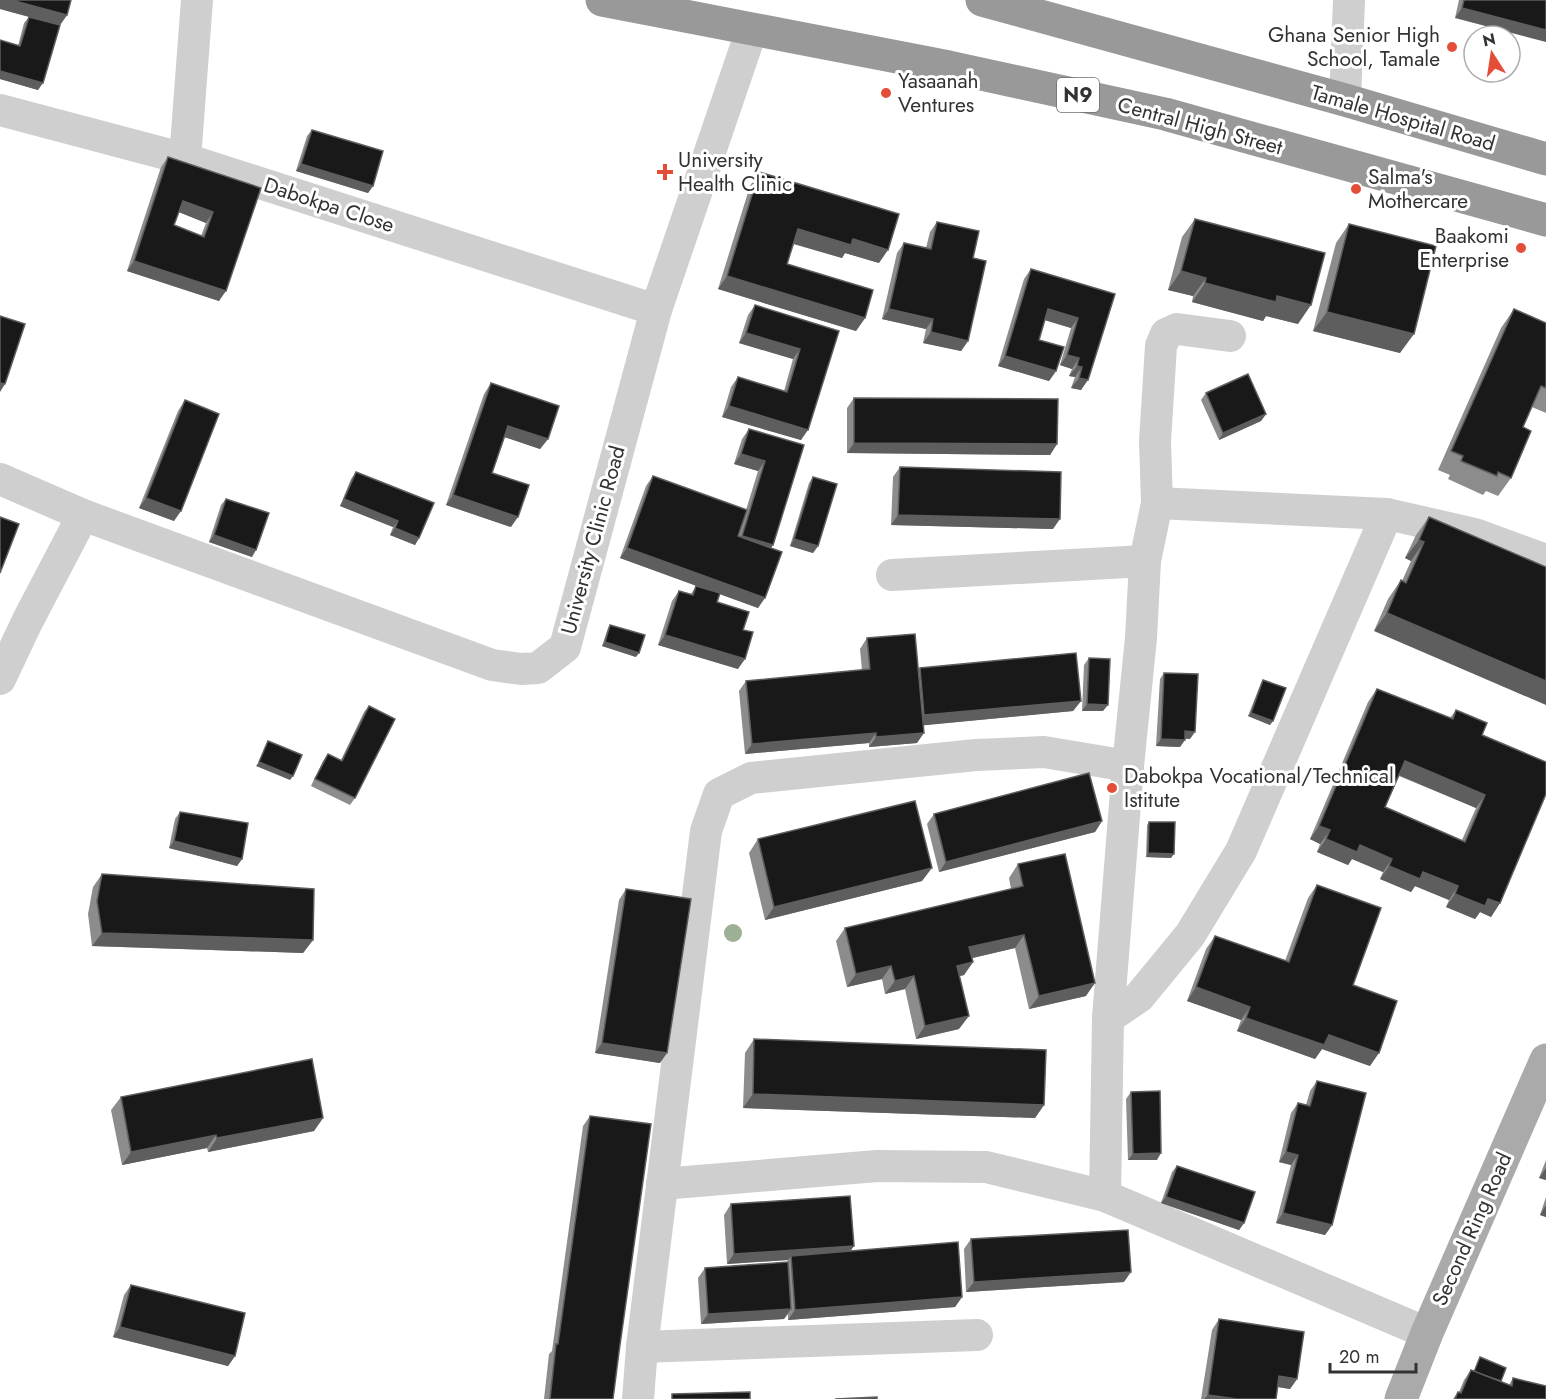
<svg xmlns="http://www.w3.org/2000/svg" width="1546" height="1399" font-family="Jost,sans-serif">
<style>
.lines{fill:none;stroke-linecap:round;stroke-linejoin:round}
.minor{stroke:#cfcfcf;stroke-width:32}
.major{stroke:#aaa;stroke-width:33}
.highway{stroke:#999;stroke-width:33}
.tree{fill:#9db095}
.wall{fill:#8c8c8c;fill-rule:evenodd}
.shaded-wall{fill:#5e5e5e}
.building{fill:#191919;stroke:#5e5e5e;stroke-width:1.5;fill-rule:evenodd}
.poi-dot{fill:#e44e39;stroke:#fff;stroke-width:2}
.labels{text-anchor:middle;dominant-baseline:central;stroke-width:6;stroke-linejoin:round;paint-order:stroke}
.shield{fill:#fff;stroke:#707070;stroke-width:1.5}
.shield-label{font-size:20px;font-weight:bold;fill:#323232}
.poi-label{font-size:21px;fill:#323232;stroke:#fff;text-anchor:start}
.street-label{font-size:21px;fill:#323232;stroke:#fff}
</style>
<rect width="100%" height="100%" fill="#fff"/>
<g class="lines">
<g class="minor">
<polyline points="1345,100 1349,0"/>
<polyline points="0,110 185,159 656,310"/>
<polyline points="185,159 197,0"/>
<polyline points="0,479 83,515 492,665 521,669 538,668 565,647 656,310 752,29"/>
<polyline points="1157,503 1387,514 1475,534 1546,560"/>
<polyline points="892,575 1145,561"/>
<polyline points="0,679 28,620 83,515"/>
<polyline points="1108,1018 1139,997 1190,935 1241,851 1387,514"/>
<polyline points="662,1184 877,1166 986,1167 1105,1196 1427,1333"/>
<polyline points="1105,1196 1108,1018 1128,766 1141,638 1145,561 1157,503 1155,441 1161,346 1166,334 1177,329 1230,336"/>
<polyline points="642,1347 977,1335"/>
<polyline points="638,1399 642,1347 706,831 719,794 751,778 976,755 1044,752 1128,766"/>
</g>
<polyline class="major" points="1401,1399 1427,1333 1546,1060"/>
<g class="highway">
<polyline points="602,0 949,67 1165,114 1546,220"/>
<polyline points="982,0 1345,100 1546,159"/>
</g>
</g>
<circle class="tree" cx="733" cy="933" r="9"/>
<g class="wall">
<polygon points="1459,0 1546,0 1455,18"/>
<polygon points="0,9 67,15 60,25 38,90 0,79 0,40 18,46 24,23 29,17"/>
<polygon points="312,130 373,186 368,193 296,171 307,136"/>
<path d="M168,157L261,188L219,301L127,271L161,167ZM179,212L206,223L201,236L174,225Z"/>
<polygon points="759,172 879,263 845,253 842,258 793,244 787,264 865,318 856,331 718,289 750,186"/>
<polygon points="1195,219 1298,324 1266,316 1263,321 1192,302 1193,296 1168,290 1182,237"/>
<polygon points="937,222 973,258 968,341 961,351 923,343 926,329 882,319 897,253 904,243 926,248 930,232"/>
<polygon points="1349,224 1400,353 1313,331 1336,243"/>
<polygon points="1031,269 1115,294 1081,390 1071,388 1075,377 1069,376 1072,369 1060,365 1071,328 1045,320 1039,340 1056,371 1049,381 998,366 1024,279"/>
<polygon points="755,305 839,331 801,440 722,417 731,387 738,377 784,391 793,359 739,343 748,315"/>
<polygon points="1514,309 1546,323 1546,413 1532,407 1523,427 1511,478 1498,496 1486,491 1483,495 1448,479 1450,475 1438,470 1501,328"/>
<polygon points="491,383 548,439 540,449 505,437 492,473 511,527 446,505 484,394"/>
<polygon points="1206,393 1266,414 1261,421 1219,440 1201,400"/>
<polygon points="854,398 1057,444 1050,455 847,453 847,408"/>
<polygon points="185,400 174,521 139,508 178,411"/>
<polygon points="749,429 804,445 773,545 771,548 758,608 720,594 717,602 743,630 738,669 658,645 672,601 679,591 691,594 696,586 699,587 620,558 646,486 653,476 746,510 758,471 734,464 742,439"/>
<polygon points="900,467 1053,529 891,525 893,477"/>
<polygon points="356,472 419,538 415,545 390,535 393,527 340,506 351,479"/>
<polygon points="813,477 818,546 813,553 790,546 809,483"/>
<polygon points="226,499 252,557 209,542 221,505"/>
<polygon points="1429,517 1546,567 1374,631 1388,599 1401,580 1402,581 1411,561 1405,558 1416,535"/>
<polygon points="610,625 636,657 602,646 608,628"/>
<polygon points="867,638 918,670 920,668 1081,701 1073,711 923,725 917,743 869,747 869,743 745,754 739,691 746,681 862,670 860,649"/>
<polygon points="1089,658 1103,711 1082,711 1084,665"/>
<polygon points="1164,673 1190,739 1185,739 1180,747 1156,746 1160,679"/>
<polygon points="1263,680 1270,725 1248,716 1261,683"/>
<path d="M1377,689L1450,718L1456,710L1482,735L1500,903L1491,917L1480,912L1475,919L1446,907L1449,900L1415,886L1411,892L1380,879L1383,872L1352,859L1348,865L1317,852L1320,844L1310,839L1368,702ZM1399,776L1476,808L1462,840L1385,807Z"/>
<polygon points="369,706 355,798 350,805 311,786 323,761 328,754 341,760 364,712"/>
<polygon points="180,812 242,859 237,866 169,848 175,819"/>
<polygon points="934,814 1102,821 1095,832 939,872 927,824"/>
<polygon points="1149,822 1171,858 1146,857 1147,825"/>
<polygon points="758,839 922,881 765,920 749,853"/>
<polygon points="1018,864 1086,996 1029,1009 1015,948 972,958 973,962 964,975 960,976 959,1029 916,1039 905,989 885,994 882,979 847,987 836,941 845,928 1011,889 1009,878"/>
<polygon points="102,874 313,940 303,953 92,946 88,914 93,887"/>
<polygon points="1317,885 1353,985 1370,1066 1322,1049 1315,1059 1237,1031 1241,1020 1187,1001 1206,949 1215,936 1285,961 1308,898"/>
<polygon points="626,889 660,1063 595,1053 619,900"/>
<polygon points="754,1039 1044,1105 1035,1118 743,1108 745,1053"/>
<polygon points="1317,1081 1332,1225 1325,1235 1276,1223 1291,1165 1279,1162 1291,1113 1298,1103 1306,1105 1310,1091"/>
<polygon points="1131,1092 1157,1160 1128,1160 1126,1099"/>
<polygon points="121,1097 323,1118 314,1131 208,1152 207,1148 122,1165 111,1110"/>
<polygon points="590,1116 619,1352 613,1399 544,1399 549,1354 552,1351 583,1126"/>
<polygon points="1546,1160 1546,1180 1539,1178"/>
<polygon points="1177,1166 1244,1223 1239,1230 1161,1203 1172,1172"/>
<polygon points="1546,1197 1546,1217 1540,1215"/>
<polygon points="731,1204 854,1246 850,1251 962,1297 955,1307 788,1320 788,1314 784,1319 701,1324 698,1278 705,1268 786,1263 788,1260 727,1264 724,1215"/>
<polygon points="971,1239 1124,1282 966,1292 964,1249"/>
<polygon points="131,1285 235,1356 228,1366 113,1337 124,1295"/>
<polygon points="1219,1319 1297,1379 1290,1389 1277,1387 1276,1399 1201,1399 1212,1330"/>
<polygon points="1480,1357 1501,1381 1509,1385 1513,1378 1546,1399 1453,1399 1458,1392 1459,1392 1464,1380 1471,1370 1474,1371"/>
</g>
<g class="shaded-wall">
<polygon points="0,0 11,0 67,15 60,25 0,9"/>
<polygon points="1462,8 1546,30 1546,42 1455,18"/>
<polygon points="0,71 43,83 38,90 0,79"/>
<polygon points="301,164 373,186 368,193 296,171"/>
<polygon points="183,201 213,212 206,223 176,211"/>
<polygon points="798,229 853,239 888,250 879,263 845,253 842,258 788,242"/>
<polygon points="134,261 226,291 219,301 127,271"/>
<polygon points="1181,271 1206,278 1193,296 1168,290"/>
<polygon points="727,276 865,318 856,331 718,289"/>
<polygon points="1205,283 1277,296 1311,305 1298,324 1266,316 1263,321 1192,302"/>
<polygon points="889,309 933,319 926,329 882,319"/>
<polygon points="1048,309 1078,318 1071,328 1041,319"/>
<polygon points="1327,312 1414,334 1400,353 1313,331"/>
<polygon points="931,332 968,341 961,351 923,343"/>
<polygon points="746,333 800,349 793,359 739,343"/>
<polygon points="1067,355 1079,358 1072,369 1060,365"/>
<polygon points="1005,356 1056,371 1049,381 998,366"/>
<polygon points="1077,366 1082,367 1075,377 1069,376"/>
<polygon points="1079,378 1088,380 1081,390 1071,388"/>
<polygon points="0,383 5,384 0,392"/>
<polygon points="729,406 808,430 801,440 722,417"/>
<polygon points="1266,414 1261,421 1219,440 1223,433"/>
<polygon points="508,426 548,439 540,449 501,436"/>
<polygon points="854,443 1057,444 1050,455 847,453"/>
<polygon points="741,454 765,461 758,471 734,464"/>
<polygon points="453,495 518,517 511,527 446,505"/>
<polygon points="146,498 181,511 174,521 139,508"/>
<polygon points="344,499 398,521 393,527 340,506"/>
<polygon points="898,515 1060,519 1053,529 891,525"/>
<polygon points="395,528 419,538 415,545 390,535"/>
<polygon points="214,535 256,550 252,557 209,542"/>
<polygon points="742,536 773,545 766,555 735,546"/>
<polygon points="794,539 818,546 813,553 790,546"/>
<polygon points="1419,540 1424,542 1411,561 1405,558"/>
<polygon points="627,548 765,598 758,608 620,558"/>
<polygon points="1387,613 1546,681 1546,705 1374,631"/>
<polygon points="665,635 745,659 738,669 658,645"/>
<polygon points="605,642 639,653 636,657 602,646"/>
<polygon points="1081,701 1073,711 917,726 924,715"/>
<polygon points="1087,704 1108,705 1103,711 1082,711"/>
<polygon points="1251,713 1273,721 1270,725 1248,716"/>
<polygon points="1185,731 1195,732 1190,739 1180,738"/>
<polygon points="876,733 869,743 745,754 752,744"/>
<polygon points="924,733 917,743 869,747 876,737"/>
<polygon points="1161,739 1185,740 1180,747 1156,746"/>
<polygon points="1405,761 1485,795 1476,808 1396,774"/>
<polygon points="259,762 293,776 290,780 256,766"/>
<polygon points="1102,821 1095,832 939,872 946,862"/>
<polygon points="1319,826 1330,830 1320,844 1310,839"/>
<polygon points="1326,839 1360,845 1392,859 1383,872 1352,859 1348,865 1317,852"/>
<polygon points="174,841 242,859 237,866 169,848"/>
<polygon points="1148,853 1174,854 1171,858 1146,857"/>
<polygon points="1389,866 1423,872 1458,886 1449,900 1415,886 1411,892 1380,879"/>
<polygon points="932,868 922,881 765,920 774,907"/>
<polygon points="1455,894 1488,899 1500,903 1491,917 1480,912 1475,919 1446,907"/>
<polygon points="102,933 313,940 303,953 92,946"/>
<polygon points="1024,935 1015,948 960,961 969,947"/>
<polygon points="973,962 964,975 948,979 957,966"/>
<polygon points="891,966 882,979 847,987 856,974"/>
<polygon points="914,976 905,989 885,994 895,981"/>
<polygon points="1095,983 1086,996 1029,1009 1039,996"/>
<polygon points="1196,987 1250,1007 1241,1020 1187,1001"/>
<polygon points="969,1016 959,1029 916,1039 925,1026"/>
<polygon points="1246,1018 1329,1035 1379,1053 1370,1066 1322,1049 1315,1059 1237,1031"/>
<polygon points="602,1043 667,1053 660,1063 595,1053"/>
<polygon points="753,1094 1044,1105 1035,1118 743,1108"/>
<polygon points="323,1118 314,1131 208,1152 217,1138"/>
<polygon points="216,1135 207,1148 122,1165 131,1152"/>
<polygon points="1286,1152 1298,1155 1291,1165 1279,1162"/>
<polygon points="1161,1153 1157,1160 1128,1160 1133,1154"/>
<polygon points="1546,1168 1546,1180 1539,1178"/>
<polygon points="1166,1197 1244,1223 1239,1230 1161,1203"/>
<polygon points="1546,1205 1546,1217 1540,1215"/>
<polygon points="1283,1213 1332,1225 1325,1235 1276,1223"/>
<polygon points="854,1246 847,1256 791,1256 788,1260 727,1264 734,1254"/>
<polygon points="1131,1272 1124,1282 966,1292 974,1282"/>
<polygon points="962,1297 955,1307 788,1320 795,1310"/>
<polygon points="791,1309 784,1319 701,1324 708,1314"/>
<polygon points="120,1327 235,1356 228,1366 113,1337"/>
<polygon points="1279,1376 1297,1379 1290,1389 1272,1386"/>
<polygon points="1208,1395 1237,1399 1204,1399"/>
</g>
<g class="building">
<polygon points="11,0 71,0 67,15"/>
<polygon points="1464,0 1546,0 1546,30 1462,8"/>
<polygon points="29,17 60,25 43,83 0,71 0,40 20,46"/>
<polygon points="312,130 383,151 373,186 301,164"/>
<path d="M168,157L261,188L226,291L134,261ZM183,201L213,212L204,237L174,225Z"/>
<polygon points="759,172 899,214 888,250 853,239 851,245 798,229 787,264 873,290 865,318 727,276"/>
<polygon points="1195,219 1325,253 1311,305 1277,296 1276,302 1205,283 1206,278 1181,271"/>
<polygon points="937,222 979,231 973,258 986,261 968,341 931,332 933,319 889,309 904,243 931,249"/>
<polygon points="1349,224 1436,246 1414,334 1327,312"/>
<polygon points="1031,269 1115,294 1088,380 1079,378 1082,367 1077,366 1079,358 1067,355 1078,318 1048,309 1039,340 1064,347 1056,371 1005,356"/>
<polygon points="755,305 839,331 808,430 729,406 738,377 787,392 800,349 746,333"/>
<polygon points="1514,309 1546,323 1546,388 1541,386 1523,427 1531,431 1511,478 1498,472 1497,476 1461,461 1463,456 1451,451"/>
<polygon points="0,316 25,324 5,384 0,383"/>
<polygon points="1248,374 1266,414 1223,433 1206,393"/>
<polygon points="491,383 559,406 548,439 508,426 492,473 529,485 518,517 453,495"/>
<polygon points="854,398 1058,399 1057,444 854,443"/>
<polygon points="185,400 219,414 181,511 146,498"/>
<polygon points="749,429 804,445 773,545 742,536 765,461 741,454"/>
<polygon points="900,467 1061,472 1060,519 898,515"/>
<polygon points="356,472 434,503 419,538 395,528 398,521 344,499"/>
<polygon points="653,476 747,510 738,536 782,552 765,598 627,548"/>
<polygon points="813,477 837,484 818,546 794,539"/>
<polygon points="226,499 269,513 256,550 214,535"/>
<polygon points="0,517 19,524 0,573"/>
<polygon points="1429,517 1546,567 1546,681 1387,613 1401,580 1406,583 1424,542 1419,540"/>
<polygon points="696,586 720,593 717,602 749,612 743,630 753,632 745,659 665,635 679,591 693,595"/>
<polygon points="610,625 645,635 639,653 605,642"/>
<polygon points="915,634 924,733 876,737 876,733 752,744 746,681 870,669 867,638"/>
<polygon points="1076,653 1081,701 924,715 920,668"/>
<polygon points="1089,658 1110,659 1108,705 1087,704"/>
<polygon points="1164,673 1198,674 1195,732 1185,731 1185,740 1161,739"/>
<polygon points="1263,680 1286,688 1273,721 1251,713"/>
<path d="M1377,689L1453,719L1456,710L1487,723L1482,735L1546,762V794L1500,903L1488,899L1485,906L1455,894L1458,886L1423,872L1420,879L1389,866L1392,859L1360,845L1357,852L1326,839L1330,830L1319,826ZM1405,761L1485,795L1465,842L1385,807Z"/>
<polygon points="369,706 395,719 355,798 315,779 328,754 342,761"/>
<polygon points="268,741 302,755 293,776 259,762"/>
<polygon points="1089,773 1102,821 946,862 934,814"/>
<polygon points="915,801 932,868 774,907 758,839"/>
<polygon points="180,812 248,823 242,859 174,841"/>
<polygon points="1149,822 1175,822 1174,854 1148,853"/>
<polygon points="1065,854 1095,983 1039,996 1024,935 969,947 973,962 957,966 969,1016 925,1026 914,976 895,981 891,966 856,974 845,928 1023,886 1018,864"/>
<polygon points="102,874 314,889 313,940 102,933 97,901"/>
<polygon points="1317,885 1381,908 1353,985 1397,1001 1379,1053 1329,1035 1324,1045 1246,1018 1250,1007 1196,987 1215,936 1289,962"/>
<polygon points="626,889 691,899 667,1053 602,1043"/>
<polygon points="754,1039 1046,1050 1044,1105 753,1094"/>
<polygon points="312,1059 323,1118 217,1138 216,1135 131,1152 121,1097"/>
<polygon points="1317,1081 1366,1093 1332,1225 1283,1213 1298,1155 1286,1152 1298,1103 1310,1106"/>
<polygon points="1160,1091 1161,1153 1133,1154 1131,1092"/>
<polygon points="590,1116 651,1124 619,1352 613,1399 550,1399 556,1344 558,1344"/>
<polygon points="1177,1166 1255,1192 1244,1223 1166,1197"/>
<polygon points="850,1196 854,1246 734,1254 731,1204"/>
<polygon points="1128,1230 1131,1272 974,1282 971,1239"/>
<polygon points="958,1242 962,1297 795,1310 791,1256"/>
<polygon points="788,1262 791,1309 708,1314 705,1268"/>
<polygon points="131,1285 245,1313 235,1356 120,1327"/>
<polygon points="1219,1319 1304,1332 1297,1379 1279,1376 1276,1399 1237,1399 1208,1395"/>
<polygon points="1480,1357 1506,1368 1501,1381 1474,1372"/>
<polygon points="1471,1370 1512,1386 1513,1378 1546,1386 1546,1399 1455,1399 1458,1392 1461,1393"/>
<polygon points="750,1392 750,1399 672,1399 672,1394"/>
<polygon points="877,1397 877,1399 835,1399"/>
</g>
<g class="poi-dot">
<circle cx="1452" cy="47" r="6"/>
<circle cx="886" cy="93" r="6"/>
<path d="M662 163h6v6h6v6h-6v6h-6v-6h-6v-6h6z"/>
<circle cx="1356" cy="189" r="6"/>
<circle cx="1521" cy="248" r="6"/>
<circle cx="1112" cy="788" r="6"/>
</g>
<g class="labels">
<rect class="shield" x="1057" y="78" width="42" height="34" rx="4.5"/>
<g class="shield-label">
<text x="1078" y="95">N9</text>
</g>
<g class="poi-label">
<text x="1440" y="35" text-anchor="end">Ghana Senior High<tspan x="1440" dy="24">School, Tamale</tspan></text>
<text x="898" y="81">Yasaanah<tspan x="898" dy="24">Ventures</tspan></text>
<text x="678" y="160">University<tspan x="678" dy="24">Health Clinic</tspan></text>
<text x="1368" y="177">Salma's<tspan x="1368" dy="24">Mothercare</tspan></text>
<text x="1509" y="236" text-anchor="end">Baakomi<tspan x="1509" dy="24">Enterprise</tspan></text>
<text x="1124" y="776">Dabokpa Vocational/Technical<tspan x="1124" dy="24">Istitute</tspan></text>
</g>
<g class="street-label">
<text transform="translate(1403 118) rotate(16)">Tamale Hospital Road</text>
<text transform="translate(1200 126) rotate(15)">Central High Street</text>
<text transform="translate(329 205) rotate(18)">Dabokpa Close</text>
<text transform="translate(593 540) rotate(-75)">University Clinic Road</text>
<text transform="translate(1472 1229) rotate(-66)">Second Ring Road</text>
</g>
</g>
<g transform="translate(1492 54) rotate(348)"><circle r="28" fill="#ffffff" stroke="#adadad" stroke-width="1.5"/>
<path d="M0-4.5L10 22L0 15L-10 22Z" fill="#e44e39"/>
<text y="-9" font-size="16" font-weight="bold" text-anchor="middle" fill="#323232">N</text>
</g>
<path d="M1330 1363v9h86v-9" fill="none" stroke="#323232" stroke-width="3"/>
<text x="1339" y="1363" font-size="18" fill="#323232" stroke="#ffffff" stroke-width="4.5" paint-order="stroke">20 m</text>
</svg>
